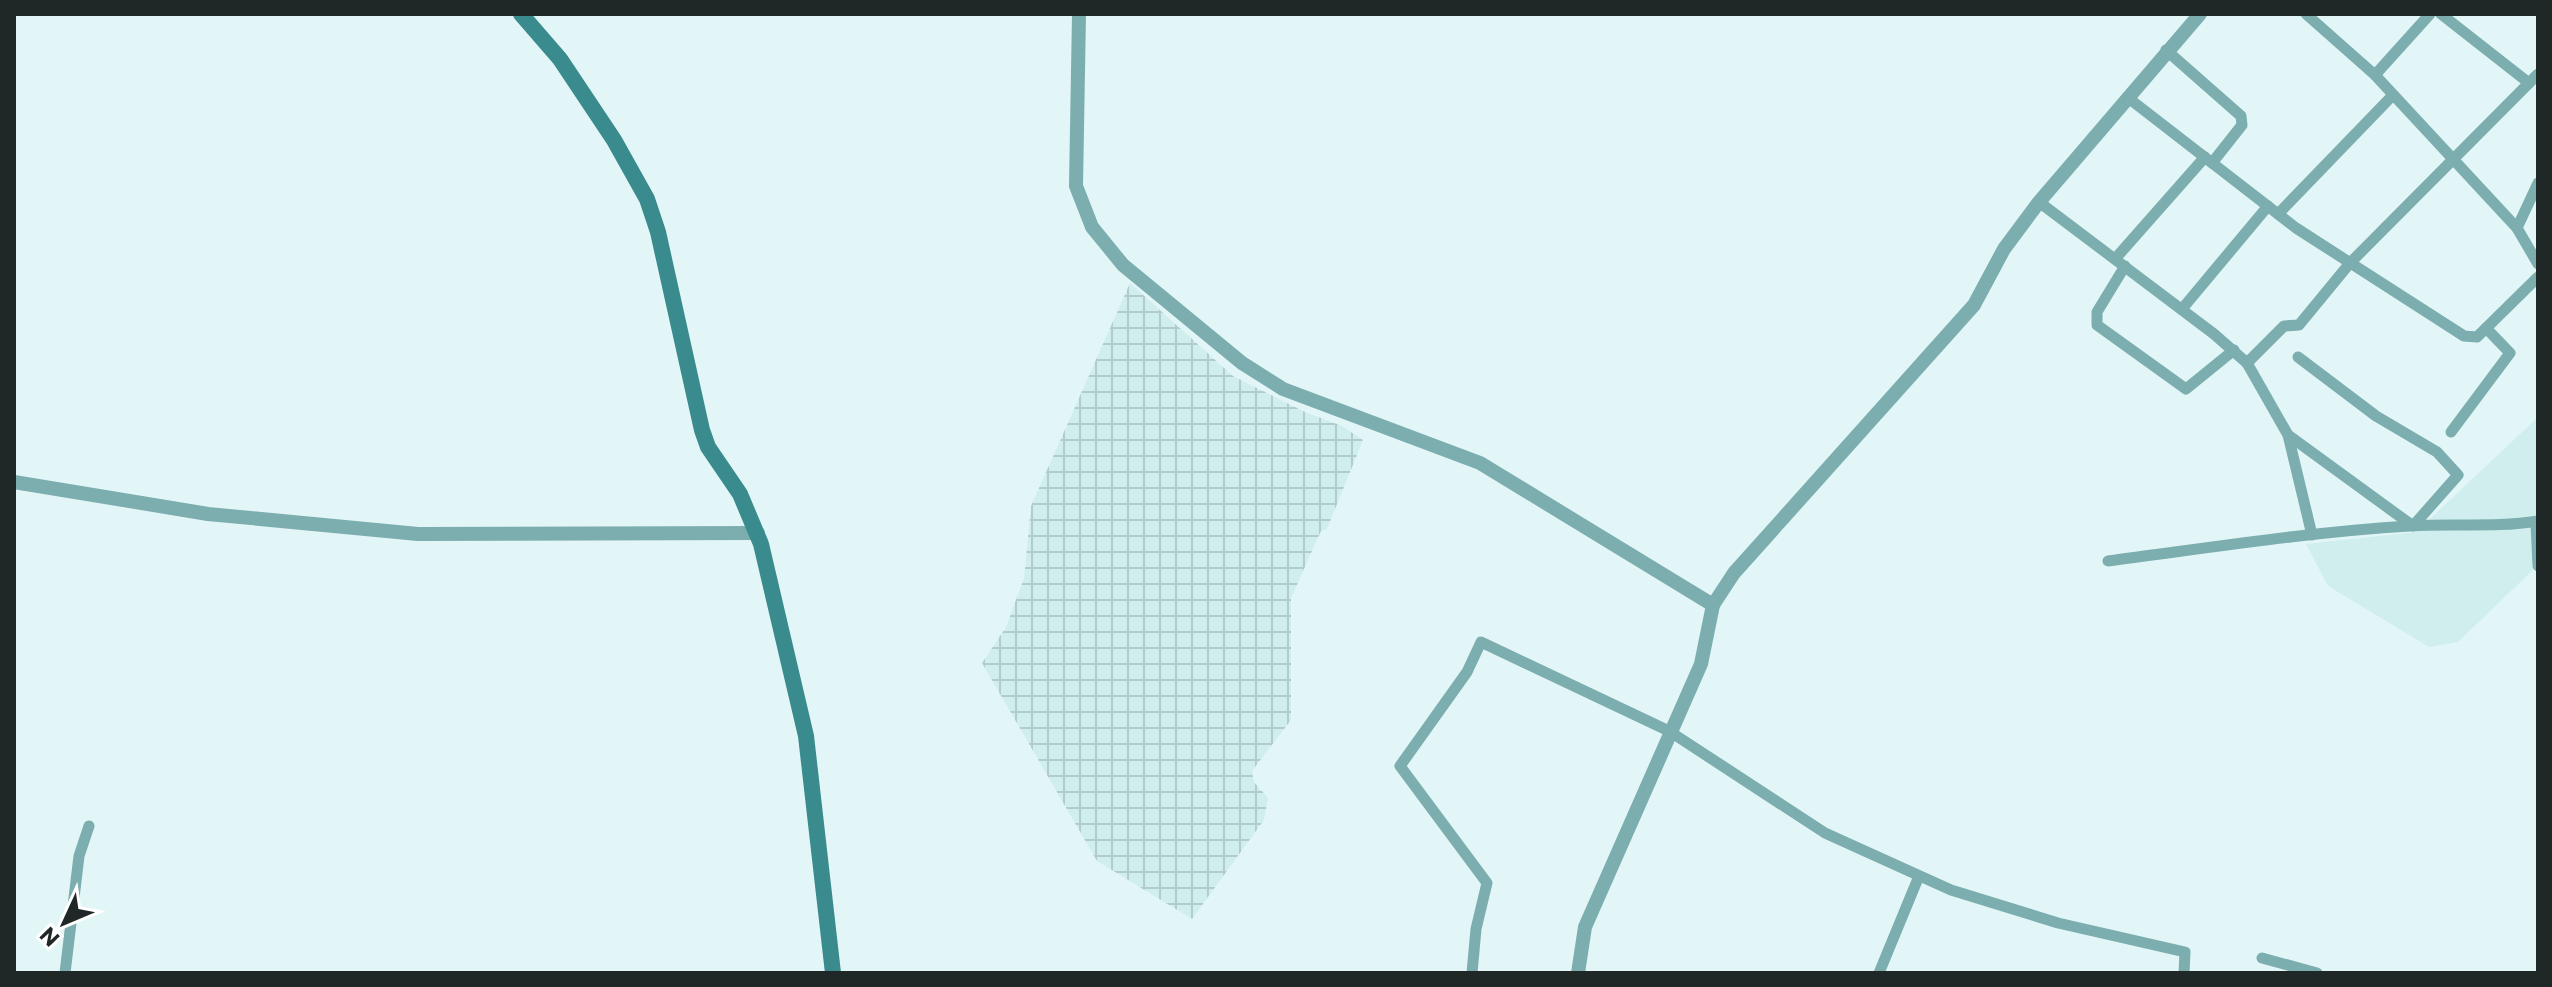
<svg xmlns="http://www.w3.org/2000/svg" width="2552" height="987" font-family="Commissioner,sans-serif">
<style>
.built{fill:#d0eeee}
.industrial{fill:url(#industrial-grid)}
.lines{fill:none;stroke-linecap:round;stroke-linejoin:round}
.minor{stroke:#7cadaf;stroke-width:11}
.tertiary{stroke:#7cadaf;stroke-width:14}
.secondary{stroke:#3a8b8e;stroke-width:16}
</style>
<defs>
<pattern id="industrial-grid" width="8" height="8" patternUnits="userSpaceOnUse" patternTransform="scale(2)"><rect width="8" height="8" fill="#d0eeee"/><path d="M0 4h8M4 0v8" fill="none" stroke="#b2cccc"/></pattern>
</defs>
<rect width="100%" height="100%" fill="#e3f6f7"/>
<polygon class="built" points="2538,417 2537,566 2458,642 2429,647 2328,586 2306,544 2416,532"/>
<polygon class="industrial" points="1130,283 1233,376 1305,412 1342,426 1363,440 1327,529 1321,531 1291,598 1291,720 1252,771 1254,782 1268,798 1264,820 1192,919 1097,861 982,663 1006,627 1024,578 1031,506"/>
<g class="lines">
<g class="minor">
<polyline points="2306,14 2375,75 2517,228"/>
<polyline points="2441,14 2529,83"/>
<polyline points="2166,50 2241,116 2242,125 2212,163"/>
<polyline points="2375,75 2430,14"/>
<polyline points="2127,97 2296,228 2464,336 2477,337 2538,277"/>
<polyline points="2538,183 2517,228 2538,264"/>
<polyline points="2039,202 2214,334 2247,363 2288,435 2312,535"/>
<polyline points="2278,214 2393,95"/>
<polyline points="2115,259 2205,157"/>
<polyline points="2125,266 2097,312 2097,325 2186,389 2234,350"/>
<polyline points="2182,309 2268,206"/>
<polyline points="2247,363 2284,326 2299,325 2350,263 2538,74"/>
<polyline points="2451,432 2510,353 2486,328"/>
<polyline points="2288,435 2413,526 2458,475 2437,452 2376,416 2298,357"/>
<polyline points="2536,522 2538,566"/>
<path d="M2108,561C2208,548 2309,532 2410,526C2453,523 2495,528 2538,521"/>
<polyline points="2262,958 2317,973"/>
<polyline points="65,973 79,856 89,826"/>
<polyline points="1472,973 1476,929 1487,883 1400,766 1467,672 1481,642 1669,731 1825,833 1951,890 2058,923 2185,952 2184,973"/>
<polyline points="1879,973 1919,876"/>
</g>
<g class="tertiary">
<polyline points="1079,14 1076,186 1092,227 1123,265 1242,363 1283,389 1480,463 1713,605"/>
<polyline points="14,482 208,514 418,534 758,533"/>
<polyline points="1578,973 1585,927 1701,664 1713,605 1734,573 1974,305 2004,249 2039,202 2200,14"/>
</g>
<polyline class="secondary" points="521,14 560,59 614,140 647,199 658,232 702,430 708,447 740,494 761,544 806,736 833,973"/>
</g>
<rect width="2552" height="987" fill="none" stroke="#202727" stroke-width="32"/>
<g transform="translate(64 923) rotate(226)" stroke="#ffffff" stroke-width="6" paint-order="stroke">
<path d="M0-6L14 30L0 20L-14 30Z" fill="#202727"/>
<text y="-12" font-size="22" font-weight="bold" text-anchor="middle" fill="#202727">N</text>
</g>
</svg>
